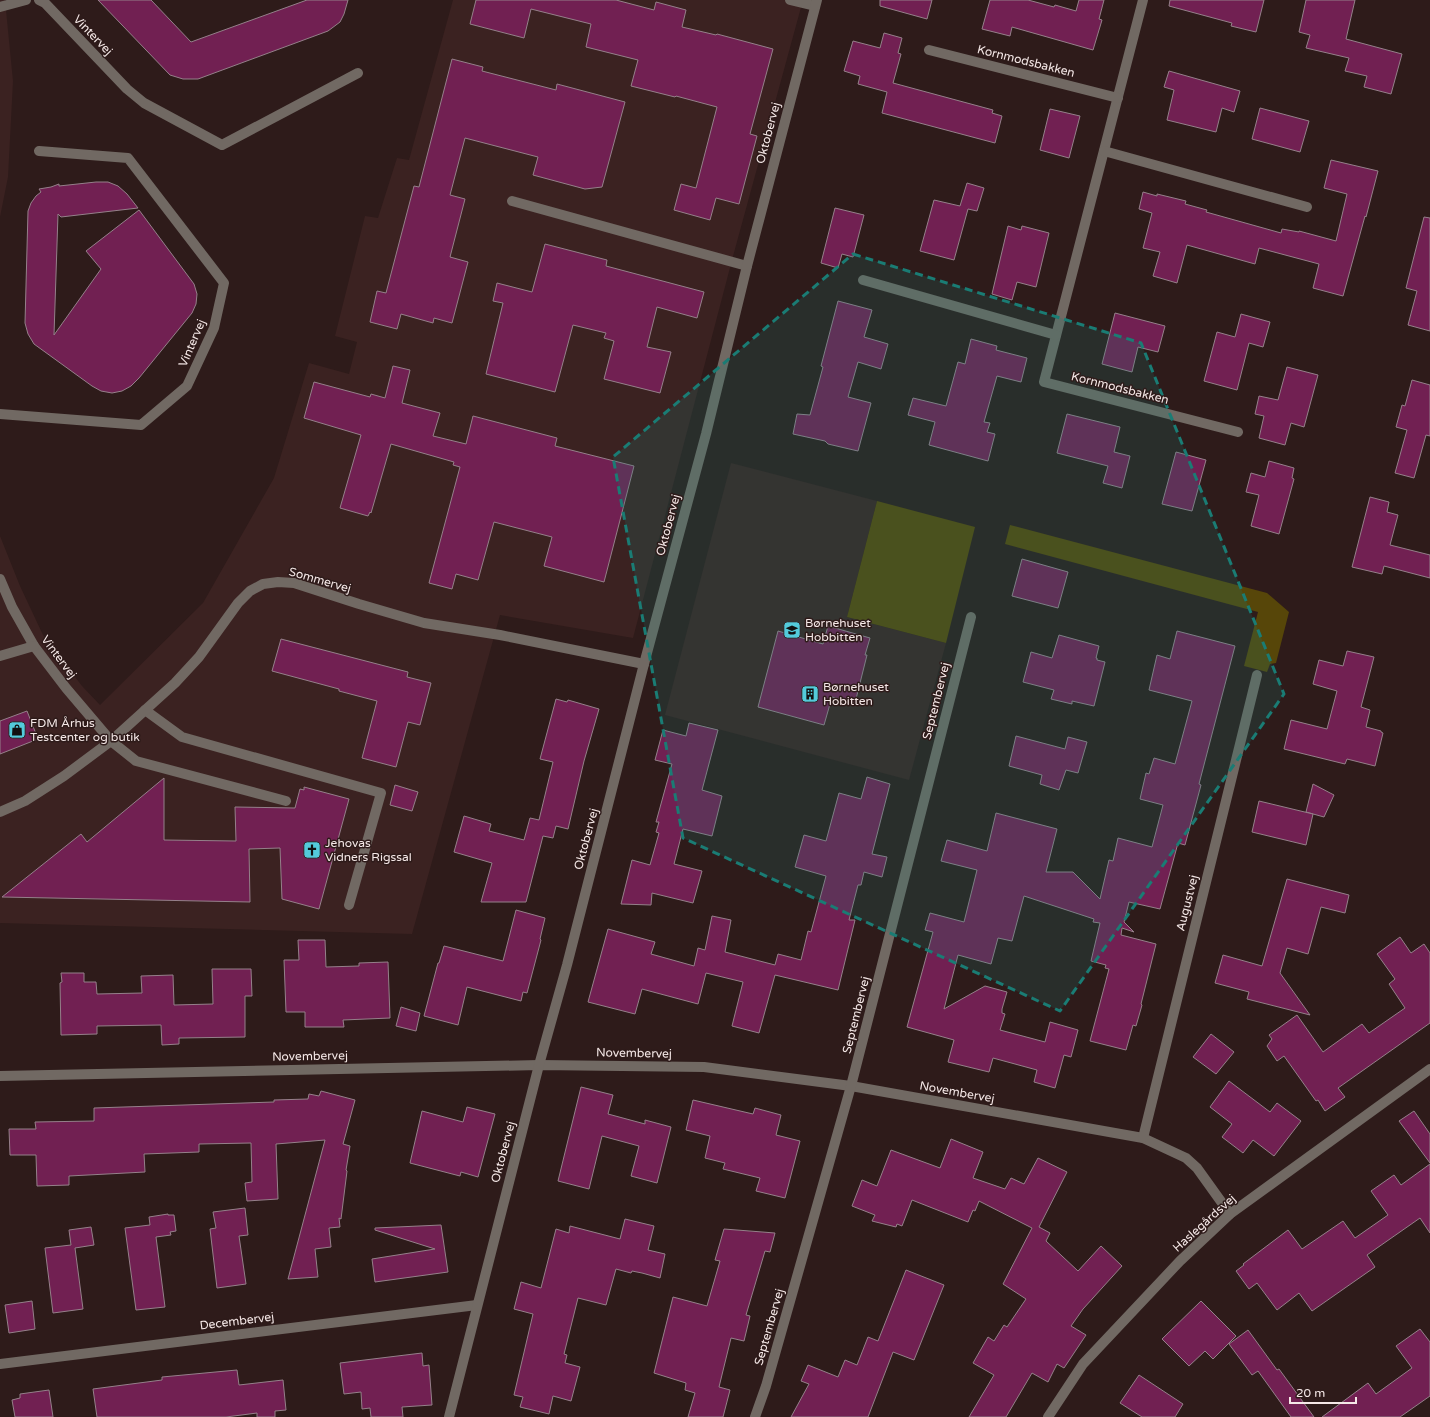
<svg xmlns="http://www.w3.org/2000/svg" width="1430" height="1417" font-family="'Varela Round',sans-serif">
<style>
.built{fill:#3b2221}
.green{fill:#574609}
.building{fill:#712052;stroke:#95808a}
.lines{fill:none;stroke-linecap:round;stroke-linejoin:round}
.minor{stroke:#716963;stroke-width:10}
.marked{fill:#1a7c74;fill-opacity:0.2;stroke:#1a7c74;stroke-width:3;stroke-dasharray:8 5;stroke-linejoin:round}
.labels{text-anchor:middle;dominant-baseline:central;stroke-width:3;stroke-linejoin:round;paint-order:stroke}
.street-label{font-size:12px;fill:#f5e8e7;stroke:#2e1b1a}
.poi-label{font-size:12px;fill:#f5e8e7;stroke:#2e1b1a;text-anchor:start}
</style>
<rect width="100%" height="100%" fill="#2e1b1a"/>
<g class="built">
<polygon points="0,0 5,0 13,81 8,177 0,217"/>
<polygon points="453,0 803,0 732,260 633,638 500,615 412,934 0,923 0,536 20,586 43,635 82,686 100,705 203,603 274,478 309,363 349,374 357,342 335,336 365,216 378,218 397,158 409,160"/>
<polygon points="731,463 877,501 847,617 946,643 909,780 665,715"/>
</g>
<g class="green">
<polygon points="877,501 975,527 946,643 847,617"/>
<polygon points="1010,525 1267,593 1289,612 1276,663 1270,664 1267,672 1244,666 1258,612 1005,544"/>
</g>
<g class="building">
<polygon points="98,0 151,0 191,42 307,0 348,0 344,14 340,22 328,31 198,79 183,79 170,75"/>
<polygon points="476,0 616,0 654,10 656,2 686,10 682,27 716,35 717,34 773,49 750,134 757,136 739,204 716,198 710,220 674,210 681,184 696,188 717,107 676,96 675,97 631,86 638,60 586,47 591,24 531,9 524,38 470,24"/>
<polygon points="880,0 932,0 927,19 880,6"/>
<polygon points="990,0 1028,0 1054,7 1055,5 1076,11 1079,0 1104,0 1099,19 1102,20 1093,50 1012,27 1010,36 982,29"/>
<polygon points="1170,0 1264,0 1256,32 1231,26 1232,23 1169,6"/>
<polygon points="1306,0 1355,0 1346,39 1402,54 1391,94 1364,87 1367,76 1345,71 1349,58 1306,48 1310,35 1299,32"/>
<polygon points="884,33 902,38 898,53 901,54 893,83 993,110 992,113 1002,116 995,143 882,113 887,92 858,84 860,76 844,71 853,41 880,48"/>
<polygon points="452,59 483,67 482,71 556,90 557,84 625,102 602,187 585,189 533,175 538,157 465,138 450,195 465,199 450,257 468,262 452,323 434,318 433,323 401,314 397,329 370,322 377,291 386,293 414,186 419,187"/>
<polygon points="1169,71 1240,91 1234,112 1222,108 1216,132 1167,120 1174,90 1164,87"/>
<polygon points="1260,108 1309,121 1300,152 1252,139"/>
<polygon points="1050,109 1080,116 1069,158 1040,150"/>
<polygon points="1331,160 1378,171 1366,217 1365,216 1343,296 1313,288 1319,264 1259,248 1255,264 1187,245 1177,283 1153,276 1160,252 1143,248 1152,213 1139,209 1143,192 1157,196 1157,194 1186,201 1185,204 1207,210 1206,212 1281,233 1282,229 1299,232 1299,231 1336,241 1347,194 1324,188"/>
<polygon points="96,182 108,182 118,186 127,194 138,208 61,217 58,214 54,335 101,269 86,251 139,210 194,284 197,294 196,304 192,313 139,378 131,386 122,391 112,393 101,391 92,386 34,344 28,334 25,323 28,211 31,203 36,196 41,192 39,189 51,187 59,184 59,186"/>
<polygon points="967,183 984,188 977,211 968,209 954,260 920,251 934,200 960,206"/>
<polygon points="835,208 864,215 853,257 842,254 838,268 821,263"/>
<polygon points="1424,217 1430,218 1430,331 1408,325 1417,291 1406,288"/>
<polygon points="1008,226 1021,230 1022,226 1049,233 1036,287 1017,282 1012,300 992,294"/>
<polygon points="545,244 607,260 606,266 704,292 697,318 657,307 647,347 671,352 660,393 604,379 614,341 604,338 606,333 573,325 555,392 486,374 503,303 493,301 497,283 532,292"/>
<polygon points="838,301 872,310 864,337 888,344 881,369 858,362 848,397 871,403 858,451 828,444 825,441 793,434 797,414 810,415 823,367 821,366"/>
<polygon points="1115,313 1165,326 1158,352 1138,347 1132,372 1102,364"/>
<polygon points="1241,314 1270,322 1263,347 1249,343 1237,390 1204,381 1217,332 1235,337"/>
<polygon points="971,339 997,346 996,350 1027,358 1021,382 997,376 984,422 990,423 987,432 995,434 988,461 929,445 935,422 908,415 913,398 946,406 958,362 965,364"/>
<polygon points="393,366 410,370 402,403 440,413 433,436 466,444 473,416 557,438 555,446 634,466 604,582 544,566 552,537 494,522 478,580 456,574 452,589 429,583 460,467 453,465 454,462 391,444 371,513 370,512 368,516 340,508 361,435 304,418 314,382 370,397 371,394 385,398"/>
<polygon points="1287,367 1318,375 1304,427 1291,423 1285,445 1259,438 1264,416 1255,414 1259,396 1278,400"/>
<polygon points="1412,380 1430,385 1430,436 1426,435 1414,478 1395,473 1407,430 1396,427 1402,405 1405,406"/>
<polygon points="1067,414 1120,427 1114,452 1130,456 1122,488 1103,483 1108,466 1057,453"/>
<polygon points="1176,452 1206,460 1192,511 1162,504"/>
<polygon points="1269,461 1294,468 1292,478 1294,479 1279,534 1251,526 1259,495 1246,492 1251,473 1265,477"/>
<polygon points="1370,497 1389,502 1387,512 1398,515 1390,545 1430,555 1430,578 1384,566 1382,574 1352,567"/>
<polygon points="1022,559 1068,572 1058,608 1012,596"/>
<polygon points="828,626 870,638 865,655 867,655 855,703 832,697 824,725 758,707 778,631 823,644"/>
<polygon points="1177,631 1235,646 1199,784 1201,785 1185,845 1178,843 1160,909 1129,902 1124,922 1134,932 1122,928 1121,935 1156,944 1141,1004 1142,1005 1136,1026 1133,1025 1126,1050 1090,1041 1109,969 1105,968 1106,965 1091,961 1100,923 1093,922 1094,919 1024,896 1012,941 998,938 991,964 958,955 944,1009 985,986 1007,992 1002,1009 1002,1013 1005,1014 1000,1030 1045,1042 1050,1022 1078,1030 1071,1057 1064,1055 1055,1088 1034,1082 1037,1070 993,1058 989,1072 948,1062 954,1040 907,1027 933,932 925,930 930,913 964,922 977,870 941,861 947,840 987,851 996,813 1057,829 1046,872 1073,872 1100,899 1109,860 1113,861 1118,838 1152,847 1163,805 1140,799 1146,773 1149,774 1154,758 1175,764 1192,701 1149,690 1157,655 1170,659"/>
<polygon points="1059,635 1099,646 1096,658 1097,658 1097,660 1105,662 1094,706 1072,701 1072,704 1051,699 1054,690 1023,682 1031,652 1052,658"/>
<polygon points="281,639 408,672 407,677 431,683 420,725 408,722 396,767 362,758 377,701 339,691 339,689 272,671"/>
<polygon points="1347,651 1374,657 1361,707 1370,710 1366,727 1381,731 1381,732 1383,733 1375,766 1347,759 1345,764 1284,749 1291,720 1327,729 1337,691 1313,684 1319,660 1343,666"/>
<polygon points="556,699 567,702 568,700 599,709 584,761 568,829 556,826 553,838 543,836 526,902 481,902 492,863 454,852 464,816 491,824 489,831 524,840 530,818 539,820 553,762 540,759"/>
<polygon points="27,711 38,739 0,754 0,721"/>
<polygon points="689,723 718,730 702,790 722,796 712,836 683,829 674,864 702,871 693,903 652,893 651,905 621,904 632,860 650,865 659,833 656,832 659,822 656,822 672,764 655,760 663,730 686,736"/>
<polygon points="1016,736 1065,749 1068,737 1087,742 1078,773 1066,770 1059,790 1040,784 1042,775 1009,766"/>
<polygon points="867,777 890,784 872,854 887,857 882,877 864,872 861,885 858,885 849,920 855,920 838,990 775,975 759,1033 732,1026 743,982 706,973 698,1004 642,989 635,1014 588,1002 608,929 655,942 651,954 694,966 698,948 705,950 712,916 731,920 725,952 775,965 778,954 801,960 808,931 811,932 826,876 795,867 804,835 826,841 839,793 861,799"/>
<polygon points="164,778 164,840 236,841 235,807 295,808 300,789 304,790 304,787 349,799 319,909 282,899 280,848 249,849 250,902 2,897 81,834 87,842"/>
<polygon points="1313,784 1334,795 1324,817 1306,812"/>
<polygon points="395,785 418,792 412,811 390,805"/>
<polygon points="1259,801 1313,814 1306,845 1252,832"/>
<polygon points="1287,879 1349,895 1345,913 1321,907 1308,954 1287,948 1280,973 1310,1015 1247,999 1249,992 1215,983 1223,955 1262,966"/>
<polygon points="516,910 545,918 540,939 541,940 527,993 523,992 521,1001 467,987 458,1025 424,1016 438,963 439,963 444,946 503,961"/>
<polygon points="1400,937 1411,953 1424,944 1430,953 1430,1023 1338,1088 1345,1097 1325,1111 1318,1100 1316,1101 1284,1056 1277,1061 1267,1046 1272,1039 1269,1035 1297,1015 1323,1052 1362,1024 1369,1033 1405,1008 1389,984 1395,979 1377,954"/>
<polygon points="298,940 325,940 326,967 359,966 359,963 388,962 390,1018 343,1020 344,1027 305,1027 305,1012 286,1012 284,960 299,960"/>
<polygon points="212,969 251,969 252,996 245,996 245,1037 179,1038 179,1044 162,1045 161,1025 97,1026 97,1034 61,1035 60,983 62,982 61,973 84,973 84,982 96,982 97,994 142,993 141,976 173,975 174,1005 213,1004"/>
<polygon points="401,1007 420,1013 416,1031 396,1026"/>
<polygon points="1211,1034 1234,1052 1216,1074 1193,1057"/>
<polygon points="1229,1081 1270,1112 1277,1103 1301,1121 1274,1156 1253,1140 1243,1153 1222,1137 1232,1124 1210,1107"/>
<polygon points="581,1087 613,1095 608,1114 645,1124 645,1120 671,1127 657,1183 631,1176 639,1146 602,1136 589,1189 558,1181"/>
<polygon points="321,1091 355,1100 343,1144 350,1146 346,1170 347,1171 341,1219 339,1218 340,1227 329,1228 331,1247 315,1249 318,1277 288,1279 325,1140 276,1144 278,1199 247,1201 245,1183 252,1182 251,1143 199,1144 199,1152 144,1154 145,1172 69,1176 69,1185 37,1186 36,1155 10,1155 9,1129 36,1129 35,1122 94,1121 94,1108 274,1102 274,1100 308,1099 309,1094 319,1096"/>
<polygon points="693,1100 753,1114 755,1108 781,1115 776,1135 800,1141 785,1198 756,1191 760,1178 723,1169 725,1163 705,1158 710,1136 686,1130"/>
<polygon points="467,1107 495,1114 478,1177 461,1172 460,1176 410,1163 422,1111 463,1122"/>
<polygon points="1414,1111 1430,1134 1430,1163 1399,1121"/>
<polygon points="951,1139 983,1152 973,1178 1005,1189 1011,1178 1024,1184 1038,1158 1067,1172 1039,1227 1050,1233 1046,1241 1078,1271 1101,1246 1122,1266 1083,1309 1071,1326 1086,1335 1064,1368 1057,1364 1048,1382 1032,1373 1006,1417 969,1417 994,1375 973,1363 988,1337 994,1341 1004,1325 1007,1327 1026,1299 1003,1284 1032,1228 979,1201 975,1211 973,1210 968,1222 912,1200 902,1226 897,1224 896,1227 872,1221 875,1215 852,1206 862,1180 877,1186 891,1150 940,1168"/>
<polygon points="1430,1164 1430,1233 1420,1218 1367,1255 1375,1267 1312,1311 1299,1293 1277,1310 1257,1283 1249,1289 1236,1271 1244,1265 1243,1264 1288,1230 1302,1249 1343,1221 1355,1238 1388,1215 1371,1191 1394,1175 1401,1185"/>
<polygon points="245,1208 248,1235 239,1236 246,1284 217,1288 210,1229 216,1228 213,1212"/>
<polygon points="168,1214 168,1215 174,1215 176,1231 170,1232 171,1235 156,1237 165,1307 136,1310 125,1228 150,1225 149,1217"/>
<polygon points="625,1219 654,1226 648,1250 665,1254 660,1278 642,1273 632,1271 631,1273 616,1269 606,1305 578,1298 564,1354 567,1355 565,1363 580,1367 571,1401 553,1396 549,1414 520,1407 523,1397 514,1395 533,1314 514,1309 521,1282 541,1288 556,1229 569,1233 570,1226 620,1239"/>
<polygon points="441,1225 448,1272 375,1282 372,1259 435,1249 375,1230 375,1228"/>
<polygon points="91,1227 94,1245 75,1248 83,1309 53,1313 45,1248 71,1245 69,1230"/>
<polygon points="724,1229 775,1233 770,1252 765,1251 746,1315 750,1316 744,1341 731,1338 719,1387 730,1390 723,1417 688,1417 695,1393 685,1390 686,1383 654,1373 673,1297 707,1306 720,1261 715,1260"/>
<polygon points="906,1270 944,1285 914,1360 893,1352 868,1417 791,1417 809,1384 801,1381 808,1365 838,1377 845,1360 857,1365 868,1337 878,1341"/>
<polygon points="32,1301 35,1329 9,1333 5,1305"/>
<polygon points="1201,1301 1236,1336 1213,1359 1205,1351 1189,1366 1162,1339"/>
<polygon points="1420,1329 1430,1342 1430,1396 1400,1417 1322,1417 1368,1383 1376,1394 1412,1368 1396,1346"/>
<polygon points="1248,1330 1277,1370 1279,1369 1314,1417 1291,1417 1258,1371 1252,1375 1229,1344"/>
<polygon points="422,1353 423,1366 429,1365 432,1405 402,1407 403,1417 371,1417 370,1408 362,1409 361,1392 344,1394 340,1363"/>
<polygon points="237,1370 239,1385 283,1380 286,1410 275,1411 275,1417 257,1417 257,1413 226,1417 97,1417 93,1389 162,1380 162,1377"/>
<polygon points="1139,1375 1183,1404 1175,1417 1142,1417 1120,1403"/>
<polygon points="49,1390 53,1417 15,1417 12,1400 20,1398 20,1394"/>
</g>
<g class="lines">
<g class="minor">
<polyline points="39,0 45,3 127,89 144,103 222,145 358,73"/>
<polyline points="790,0 815,6"/>
<polyline points="1143,0 1044,382 1238,432"/>
<polyline points="0,7 26,0"/>
<polyline points="929,50 1118,98"/>
<polyline points="1104,151 1307,207"/>
<polyline points="512,201 747,266"/>
<polyline points="863,280 1056,335"/>
<polyline points="0,414 141,425 187,386 214,328 224,283 128,158 39,151"/>
<polyline points="0,579 12,607 34,646 66,688 111,741 136,761 286,801"/>
<polyline points="0,656 34,646"/>
<polyline points="145,710 182,737 381,793 349,905"/>
<polyline points="0,812 25,801 64,776 111,741 175,683 199,657 238,603 250,591 263,584 278,582 294,583 359,604 424,623 500,635 644,664"/>
<polyline points="0,1076 539,1065 704,1067 851,1086 1143,1138 1186,1158 1197,1168 1230,1214"/>
<polyline points="1143,1138 1257,675"/>
<polyline points="0,1364 477,1305"/>
<polyline points="449,1417 539,1065 567,965 644,664 706,434 747,266 817,0"/>
<polyline points="755,1417 766,1386 851,1086 971,617"/>
<polyline points="1048,1417 1083,1364 1180,1261 1230,1214 1430,1069"/>
</g>
</g>
<path class="marked" d="M853,254L1141,343L1284,694L1060,1011L683,838L613,457Z"/>
<defs>
<symbol id="school-square" viewBox="-11 -11 22 22"><rect x="-9" y="-9" width="18" height="18" rx="4" fill="#53cbdb" stroke="#2e1b1a"/><path d="M0-5L7-2L0 1L-7-2ZM-4 1L0 2.5L4 1V4Q0 6-4 4Z" fill="#111"/></symbol>
<symbol id="building-square" viewBox="-11 -11 22 22"><rect x="-9" y="-9" width="18" height="18" rx="4" fill="#53cbdb" stroke="#2e1b1a"/><path d="M-4-6H4V6H1V3H-1V6H-4ZM-2.5-4.3h1.7v1.8h-1.7ZM.8-4.3h1.7v1.8H.8ZM-2.5-1h1.7V.8h-1.7ZM.8-1h1.7V.8H.8Z" fill="#111"/></symbol>
<symbol id="shop-square" viewBox="-11 -11 22 22"><rect x="-9" y="-9" width="18" height="18" rx="4" fill="#53cbdb" stroke="#2e1b1a"/><path d="M-5-2.5h2.3a2.7 3.5 0 0 1 5.4 0H5L5.5 6h-11ZM-1.5-2.5h3a1.5 2.3 0 0 0-3 0Z" fill="#111"/></symbol>
<symbol id="church-square" viewBox="-11 -11 22 22"><rect x="-9" y="-9" width="18" height="18" rx="4" fill="#53cbdb" stroke="#2e1b1a"/><path d="M-1.2-6h2.4v3.5h3.3v2.4h-3.3V6h-2.4V-.1h-3.3v-2.4h3.3Z" fill="#111"/></symbol>
</defs>
<g fill-rule="evenodd">
<use href="#school-square" x="782" y="620" width="20" height="20"/>
<use href="#building-square" x="800" y="684" width="20" height="20"/>
<use href="#shop-square" x="7" y="720" width="20" height="20"/>
<use href="#church-square" x="302" y="840" width="20" height="20"/>
</g>
<g class="labels">
<g class="street-label">
<text transform="translate(93 35) rotate(46)">Vintervej</text>
<text transform="translate(1026 61) rotate(14)">Kornmodsbakken</text>
<text transform="translate(768 133) rotate(-75)">Oktobervej</text>
<text transform="translate(192 343) rotate(-67)">Vintervej</text>
<text transform="translate(1120 388) rotate(14)">Kornmodsbakken</text>
<text transform="translate(668 525) rotate(-75)">Oktobervej</text>
<text transform="translate(320 580) rotate(16)">Sommervej</text>
<text transform="translate(59 657) rotate(53)">Vintervej</text>
<text transform="translate(936 701) rotate(-76)">Septembervej</text>
<text transform="translate(586 839) rotate(-75)">Oktobervej</text>
<text transform="translate(1187 903) rotate(-76)">Augustvej</text>
<text transform="translate(856 1015) rotate(-76)">Septembervej</text>
<text transform="translate(634 1053) rotate(1)">Novembervej</text>
<text transform="translate(310 1056) rotate(-1)">Novembervej</text>
<text transform="translate(957 1092) rotate(10)">Novembervej</text>
<text transform="translate(503 1152) rotate(-75)">Oktobervej</text>
<text transform="translate(1204 1223) rotate(-42)">Haslegårdsvej</text>
<text transform="translate(237 1321) rotate(-7)">Decembervej</text>
<text transform="translate(769 1327) rotate(-74)">Septembervej</text>
</g>
<g class="poi-label">
<text x="805" y="623">Børnehuset<tspan x="805" dy="14">Hobbitten</tspan></text>
<text x="823" y="687">Børnehuset<tspan x="823" dy="14">Hobitten</tspan></text>
<text x="30" y="723">FDM Århus<tspan x="30" dy="14">Testcenter og butik</tspan></text>
<text x="325" y="843">Jehovas<tspan x="325" dy="14">Vidners Rigssal</tspan></text>
</g>
</g>
<path d="M1290 1397v6h66v-6" fill="none" stroke="#f5e8e7" stroke-width="2"/>
<text x="1296" y="1397" font-size="12" fill="#f5e8e7" stroke="#2e1b1a" stroke-width="3" paint-order="stroke">20 m</text>
</svg>
